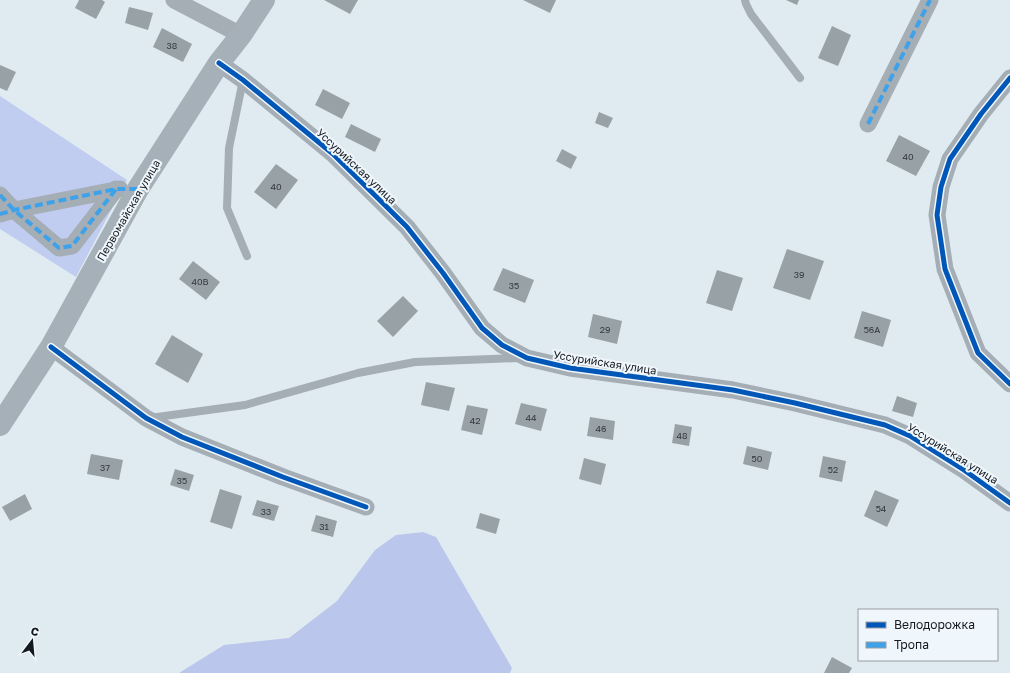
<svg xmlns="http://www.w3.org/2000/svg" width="1010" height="673" font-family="'Golos Text',sans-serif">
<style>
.green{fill:#c1ccf1}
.forest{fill:#bbc6ec}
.building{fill:#98a1a5}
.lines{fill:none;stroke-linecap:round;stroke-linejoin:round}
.service{stroke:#a5adb5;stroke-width:8}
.minor{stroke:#a5adb5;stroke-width:17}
.primary{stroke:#a6b0b8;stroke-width:22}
.quiet{stroke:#3da2ea;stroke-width:4;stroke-dasharray:8 4;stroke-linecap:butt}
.cycleway-casing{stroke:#f0f7fc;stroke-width:8}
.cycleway{stroke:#0057b8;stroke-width:5}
.labels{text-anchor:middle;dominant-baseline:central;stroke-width:4;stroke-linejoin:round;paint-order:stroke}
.number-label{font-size:9px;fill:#343b40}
.street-label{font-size:11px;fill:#13191e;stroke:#f0f7fc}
</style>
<rect width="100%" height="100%" fill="#e0ebf1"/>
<polygon class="green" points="0,96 127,180 76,277 0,229"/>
<polygon class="forest" points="423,532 436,537 512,668 510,673 179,673 224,645 289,638 337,601 375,550 396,535"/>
<g class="building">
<polygon points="79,0 102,0 105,2 96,19 75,8"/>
<polygon points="324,0 358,0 350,14"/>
<polygon points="523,0 556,0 550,13"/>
<polygon points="786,0 799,0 797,5"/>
<polygon points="129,7 153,13 148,30 125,23"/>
<polygon points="832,26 851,35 838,66 818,58"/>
<polygon points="162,28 192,44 183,62 153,47"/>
<polygon points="0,65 16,72 7,91 0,88"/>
<polygon points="323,89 350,103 342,119 315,105"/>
<polygon points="599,112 613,118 608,128 595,123"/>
<polygon points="351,124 381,139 375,152 345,137"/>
<polygon points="899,135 930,151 916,176 886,161"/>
<polygon points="562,149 577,157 571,169 556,161"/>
<polygon points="276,164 298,180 276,209 254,192"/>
<polygon points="787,249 824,261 810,300 773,288"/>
<polygon points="193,261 220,282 206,300 179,279"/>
<polygon points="503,268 534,280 525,303 493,290"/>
<polygon points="717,270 743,278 732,311 706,303"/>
<polygon points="403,296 418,311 393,337 377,321"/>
<polygon points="862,311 891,320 883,347 854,338"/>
<polygon points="593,314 622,321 617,344 588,337"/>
<polygon points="172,335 203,354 188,383 155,364"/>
<polygon points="426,382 455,388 449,411 421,405"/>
<polygon points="897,396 917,403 913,417 892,411"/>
<polygon points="521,403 547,409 541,431 515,424"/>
<polygon points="467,405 488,409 482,435 461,430"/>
<polygon points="590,417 615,421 613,440 587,436"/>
<polygon points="675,424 692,427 689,446 672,443"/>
<polygon points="747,446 772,452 768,470 743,464"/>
<polygon points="91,454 123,460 119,480 87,474"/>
<polygon points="823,456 846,461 842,482 819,477"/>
<polygon points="584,458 606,464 601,485 579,479"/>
<polygon points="175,469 194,475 189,491 170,485"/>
<polygon points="220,489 242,496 232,529 210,522"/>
<polygon points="875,490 899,500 887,527 864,516"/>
<polygon points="25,494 32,509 10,521 2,507"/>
<polygon points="257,500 279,506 274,521 252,515"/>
<polygon points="480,513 500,519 496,534 476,528"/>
<polygon points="316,515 337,521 333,537 311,531"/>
<polygon points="832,657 852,668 849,673 824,673"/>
</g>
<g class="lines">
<g class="service">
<polyline points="745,0 746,4 751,14 800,78"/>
<polyline points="243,80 229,148 227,208 247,256"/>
<polyline points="150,418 245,405 358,373 415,362 518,358"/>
</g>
<g class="minor">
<polyline points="174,0 241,35"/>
<polyline points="219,63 243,80 333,154 407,227 443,273 482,328 502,345 527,358 570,368 733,390 795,403 885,425 910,436 964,470 1010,503"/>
<polyline points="1010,78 981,114 950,159 941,187 937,215 945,269 978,353 1010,384"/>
<polyline points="868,124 930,0"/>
<polyline points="0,195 14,210 59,248 72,246 116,189"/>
<polyline points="0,214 14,210 120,189"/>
<polyline points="51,347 146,418 182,437 283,477 366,507"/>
</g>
<polyline class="primary" points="0,425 51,347 138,189 219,63 241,35 264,0"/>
<g class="quiet">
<polyline points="868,124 930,0"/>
<polyline points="0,195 14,210 59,248 72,246 116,189"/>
<polyline points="0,214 14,210 116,189 138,189"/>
</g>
<defs>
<g id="cycleway">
<polyline points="219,63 243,80 333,154 407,227 443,273 482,328 502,345 527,358 570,368 733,390 795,403 885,425 910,436 964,470 1010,503"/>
<polyline points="1010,78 981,114 950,159 941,187 937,215 945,269 978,353 1010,384"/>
<polyline points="51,347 146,418 182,437 283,477 366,507"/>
</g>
</defs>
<use href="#cycleway" class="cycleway-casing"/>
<use href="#cycleway" class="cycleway"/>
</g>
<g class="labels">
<g class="number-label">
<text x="172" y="45">38</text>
<text x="908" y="156">40</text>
<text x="276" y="186">40</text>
<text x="799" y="274">39</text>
<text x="200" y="281">40В</text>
<text x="514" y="285">35</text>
<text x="605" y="329">29</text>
<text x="872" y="329">56А</text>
<text x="531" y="417">44</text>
<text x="475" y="420">42</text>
<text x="601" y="428">46</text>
<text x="682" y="435">48</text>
<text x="757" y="458">50</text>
<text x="105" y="467">37</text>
<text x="833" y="469">52</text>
<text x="182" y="480">35</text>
<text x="881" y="508">54</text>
<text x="266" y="511">33</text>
<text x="324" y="526">31</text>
</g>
<g class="street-label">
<text transform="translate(357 166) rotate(43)">Уссурийская улица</text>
<text transform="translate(128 210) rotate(-60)">Первомайская улица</text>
<text transform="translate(605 362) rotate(9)">Уссурийская улица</text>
<text transform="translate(953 453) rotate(32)">Уссурийская улица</text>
</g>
</g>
<rect x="858" y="609" width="140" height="52" fill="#f0f7fc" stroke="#989ea3"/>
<rect x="866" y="622" width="20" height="6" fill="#0057b8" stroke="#989ea3"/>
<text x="894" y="629" font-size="12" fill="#13191e">Велодорожка</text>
<rect x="866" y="642" width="20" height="6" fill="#3da2ea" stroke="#989ea3"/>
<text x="894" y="649" font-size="12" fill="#13191e">Тропа</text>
<g transform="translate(32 641) rotate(16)" stroke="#f0f7fc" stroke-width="3" paint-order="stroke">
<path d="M0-3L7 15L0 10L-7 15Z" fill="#13191e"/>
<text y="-6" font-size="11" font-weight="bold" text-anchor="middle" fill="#13191e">С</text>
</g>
</svg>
